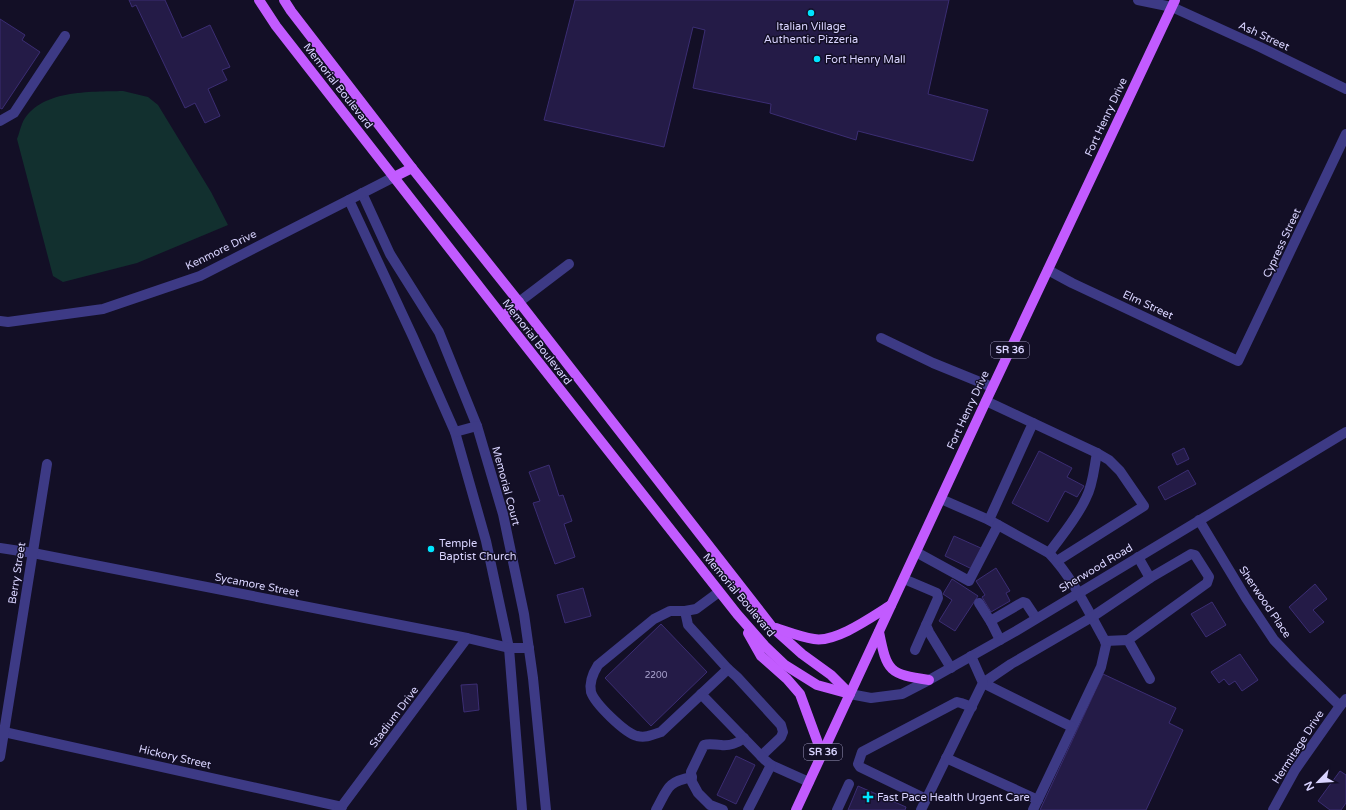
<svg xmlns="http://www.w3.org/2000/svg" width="1346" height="810" font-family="'Varela Round',sans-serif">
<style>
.green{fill:#12302f}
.building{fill:#241b47;stroke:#3b2d73}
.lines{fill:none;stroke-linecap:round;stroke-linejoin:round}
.minor{stroke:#3d3a85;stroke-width:10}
.major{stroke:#c25bff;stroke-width:10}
.poi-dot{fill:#00e5ff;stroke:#130f26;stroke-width:1.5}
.labels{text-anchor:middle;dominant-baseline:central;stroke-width:3;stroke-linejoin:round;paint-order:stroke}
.number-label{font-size:9px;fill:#aca6d1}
.shield{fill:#130f26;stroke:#9e99be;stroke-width:1}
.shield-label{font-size:10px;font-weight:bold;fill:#d9d4ff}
.poi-label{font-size:11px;fill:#d9d4ff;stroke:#130f26;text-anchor:start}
.street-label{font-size:11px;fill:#d9d4ff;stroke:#130f26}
</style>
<rect width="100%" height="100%" fill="#130f26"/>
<path class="green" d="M123,91L148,97L158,105L211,192L228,225L137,263L63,282L53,276L17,139C19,134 20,129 22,124C38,89 91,92 123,91Z"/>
<g class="building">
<polygon points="129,0 165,0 182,38 210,25 230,67 222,70 227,80 208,89 220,116 205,123 195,103 185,108 136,5 132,7"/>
<polygon points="575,0 949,0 928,94 988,110 973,161 858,131 856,140 770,113 771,104 693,88 705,30 693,27 664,147 544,120"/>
<polygon points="0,19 25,35 22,40 40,52 2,109 0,108"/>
<polygon points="1184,448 1189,459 1177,465 1172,454"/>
<polygon points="1039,451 1072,468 1067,477 1084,486 1077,497 1065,491 1048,522 1012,503"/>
<polygon points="549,465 559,496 563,495 572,521 564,524 575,557 555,564 533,503 540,501 529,472"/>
<polygon points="1188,470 1196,484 1165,500 1158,487"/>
<polygon points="954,536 983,549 974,570 945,556"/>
<polygon points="996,568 1010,591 1006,593 1010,601 991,612 982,597 985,595 976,581"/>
<polygon points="952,579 978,596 955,631 939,621 952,600 943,594"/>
<polygon points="1315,584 1327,599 1313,610 1324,622 1310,633 1289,607"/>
<polygon points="583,588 591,616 565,623 557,595"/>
<polygon points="1212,602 1226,625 1206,637 1191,614"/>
<polygon points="661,624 707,672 651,726 605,678"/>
<polygon points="1240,654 1258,680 1242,691 1235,681 1229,685 1224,679 1219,683 1211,672"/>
<polygon points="1103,674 1176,708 1169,723 1183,730 1146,810 1040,810"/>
<polygon points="477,684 479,710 464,712 461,685"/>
<polygon points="736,756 755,765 736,804 717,795"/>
<polygon points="1340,771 1346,775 1346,803 1341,810 1330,810 1318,801"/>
<polygon points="858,786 906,807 905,810 848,810"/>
</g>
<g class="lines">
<g class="minor">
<polyline points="1138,0 1172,7 1260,47 1346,89"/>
<polyline points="0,121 14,113 65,36"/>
<polyline points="362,193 390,254 439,332 477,426 503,514 524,614 533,678 546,810"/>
<polyline points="349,200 413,337 455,432 486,541 509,648 522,810"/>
<polyline points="1048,270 1072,283 1238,361 1346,134"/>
<polyline points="519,302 569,264"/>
<polyline points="0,321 8,322 103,309 200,276 394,177"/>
<polyline points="881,338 933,363 992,387"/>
<polyline points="986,401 1033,423"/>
<polyline points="455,432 477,426"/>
<path d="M941,499L989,520L1049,553C1073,578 1088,611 1105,641L1106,645L1101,667L1033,810"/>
<polyline points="989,520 1033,423 1097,453 1109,460 1120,471 1144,506 1057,561"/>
<polyline points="1199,520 1246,598 1274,640 1296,663 1340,706"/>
<polyline points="0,548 33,553 467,638 509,648 529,648"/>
<polyline points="916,552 969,581 998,525"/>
<path d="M1049,553C1062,535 1077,518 1086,498C1093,485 1094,468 1097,453"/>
<polyline points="1138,557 1150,578"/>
<polyline points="904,579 937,593 938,598 926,625 929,632 951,668"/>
<polyline points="979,603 991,622"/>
<path d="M685,611L688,625L728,669L661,732C652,735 646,738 637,736C625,733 595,704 591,692C589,683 593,673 598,665L654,619L670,611H685L696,609L719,592"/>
<polyline points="1000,640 991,622 992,620 1023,602 1026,603 1036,618"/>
<polyline points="1105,641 1128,640 1150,679"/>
<polyline points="915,650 926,625"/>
<polyline points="728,669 737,677 781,725 783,732 781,737 761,756"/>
<polyline points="701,694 765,760 771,765 809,782"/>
<polyline points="850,694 871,698 902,694 929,680 1016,631 1346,432"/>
<polyline points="1072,727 983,683 1011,664 1092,617 1150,578 1191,554 1195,555 1209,577 1207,583 1128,640"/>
<polyline points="4,732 342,807"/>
<polyline points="0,757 47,464"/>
<polyline points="946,758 1038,800"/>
<polyline points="926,799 860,767 858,764 862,752 957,702 961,703 972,707"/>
<polyline points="339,810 467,638"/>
<path d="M656,810C668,789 666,782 692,777"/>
<path d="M723,810L710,805L698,793L692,782L691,772L704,745C710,743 715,745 721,745C729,746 738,743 744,738"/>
<polyline points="748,810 771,765"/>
<polyline points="837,810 849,784"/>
<polyline points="921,810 983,683 971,656"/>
<polyline points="1273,810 1295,770 1340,706 1346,699"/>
</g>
<g class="major">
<polyline points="259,0 276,26 503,317 737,614 765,646 785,665 817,685 850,694"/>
<polyline points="284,0 291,11 412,168 519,302 773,628 802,654 831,675 849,693"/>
<polyline points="394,177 412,168"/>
<polyline points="503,317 519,302"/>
<path d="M776,628C788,632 801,637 814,639C836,643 873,616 891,605"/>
<path d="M879,632C887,672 889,674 929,680"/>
<polyline points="748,633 761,656 787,679 800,694 822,754"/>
<polyline points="796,810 986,401 1175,0"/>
</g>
</g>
<g class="poi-dot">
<circle cx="811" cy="13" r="4"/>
<circle cx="817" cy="59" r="4"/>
<circle cx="431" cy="549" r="4"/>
<path d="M866 791h4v4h4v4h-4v4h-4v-4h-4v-4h4z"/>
</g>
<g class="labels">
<g class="number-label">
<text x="656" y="675">2200</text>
</g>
<g class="shield">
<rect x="991" y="342" width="38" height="16" rx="3"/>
<rect x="804" y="744" width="38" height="16" rx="3"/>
</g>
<g class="shield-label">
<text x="1010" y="350">SR 36</text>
<text x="823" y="752">SR 36</text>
</g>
<g class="poi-label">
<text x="811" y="26" text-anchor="middle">Italian Village<tspan x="811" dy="13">Authentic Pizzeria</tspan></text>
<text x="825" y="59">Fort Henry Mall</text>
<text x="439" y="543">Temple<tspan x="439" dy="13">Baptist Church</tspan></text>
<text x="877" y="797">Fast Pace Health Urgent Care</text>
</g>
<g class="street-label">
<text transform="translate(1264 36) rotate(25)">Ash Street</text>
<text transform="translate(338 86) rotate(52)">Memorial Boulevard</text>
<text transform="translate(1106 117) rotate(-65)">Fort Henry Drive</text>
<text transform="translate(1282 243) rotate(-65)">Cypress Street</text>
<text transform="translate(221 250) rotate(-26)">Kenmore Drive</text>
<text transform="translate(1148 305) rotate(25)">Elm Street</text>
<text transform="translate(537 342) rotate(52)">Memorial Boulevard</text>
<text transform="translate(968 410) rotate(-65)">Fort Henry Drive</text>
<text transform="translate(506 486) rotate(75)">Memorial Court</text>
<text transform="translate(1096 568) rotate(-31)">Sherwood Road</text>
<text transform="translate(17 573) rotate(-81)">Berry Street</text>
<text transform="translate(257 585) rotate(11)">Sycamore Street</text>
<text transform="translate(739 595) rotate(50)">Memorial Boulevard</text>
<text transform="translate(1265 602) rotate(56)">Sherwood Place</text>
<text transform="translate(394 717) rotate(-53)">Stadium Drive</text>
<text transform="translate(1298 747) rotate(-57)">Hermitage Drive</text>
<text transform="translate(175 757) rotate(13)">Hickory Street</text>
</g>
</g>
<g transform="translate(1318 782) rotate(245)" stroke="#130f26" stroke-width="3" paint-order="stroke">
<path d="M0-3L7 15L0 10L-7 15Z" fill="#d9d4ff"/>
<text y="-6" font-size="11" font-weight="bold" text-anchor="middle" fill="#d9d4ff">N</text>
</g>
</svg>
